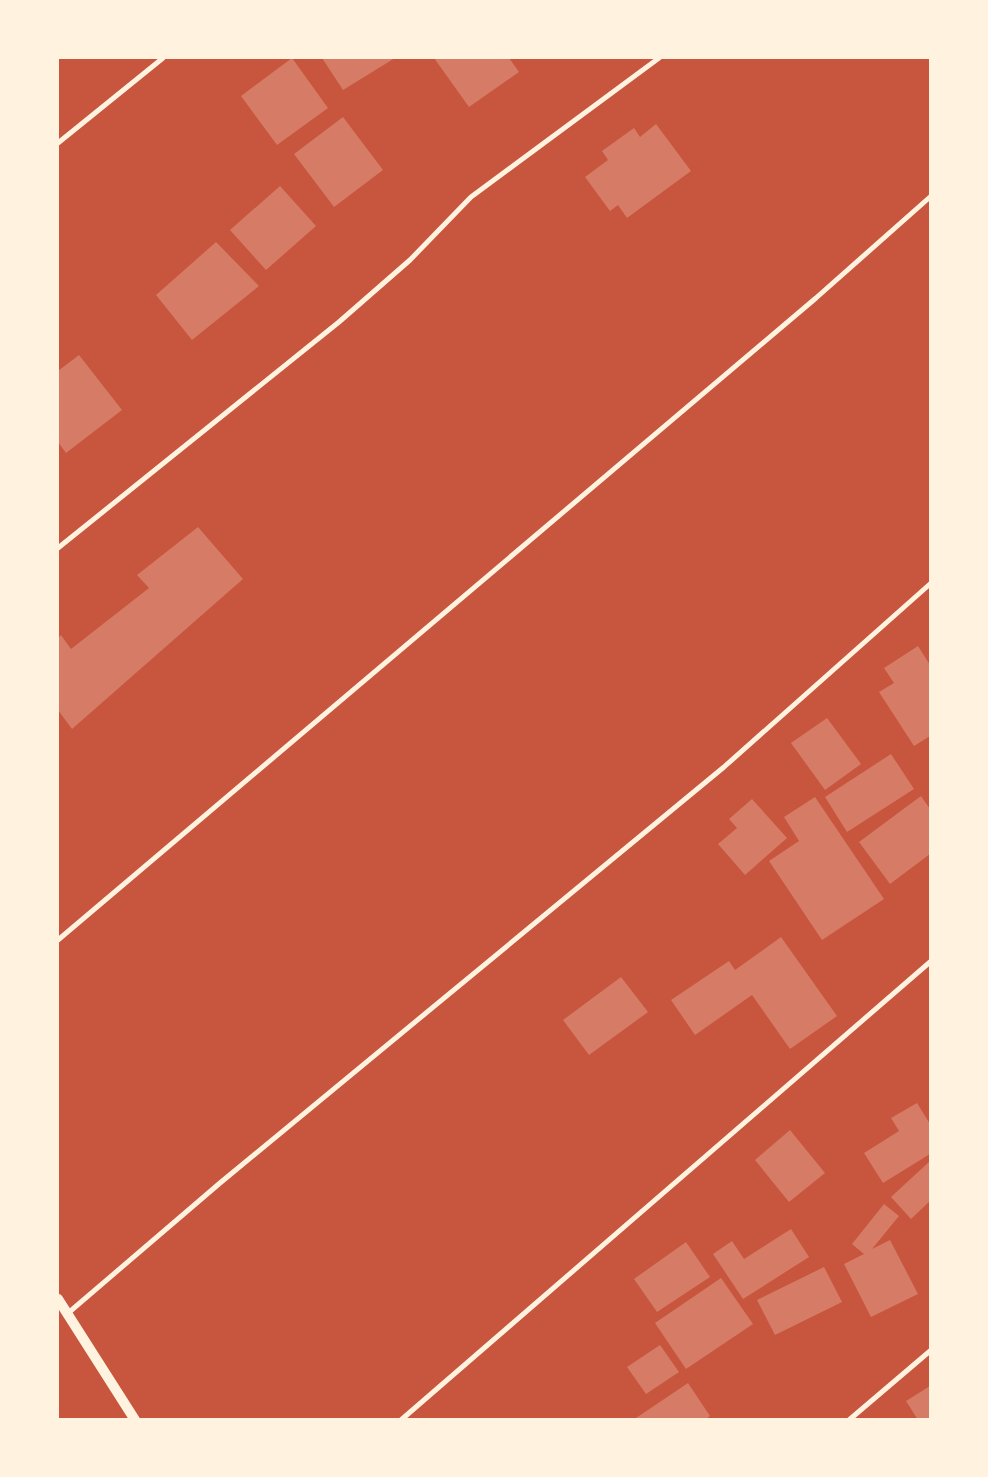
<svg xmlns="http://www.w3.org/2000/svg" width="988" height="1477" font-family="Cabin,sans-serif">
<style>
.building{fill:#d67c66}
.lines{fill:none;stroke-linecap:round;stroke-linejoin:round}
.minor{stroke:#fff3e0;stroke-width:5}
.secondary{stroke:#fff3e0;stroke-width:10}
</style>
<rect width="100%" height="100%" fill="#c8553d"/>
<g class="building">
<polygon points="292,58 328,108 277,145 241,96"/>
<polygon points="322,58 395,58 343,90"/>
<polygon points="434,58 509,58 519,72 469,107"/>
<polygon points="343,117 383,170 334,207 294,154"/>
<polygon points="656,124 691,171 627,218 618,205 610,211 585,177 608,160 602,151 634,128 640,137"/>
<polygon points="280,186 316,226 266,270 230,230"/>
<polygon points="216,242 259,286 192,340 156,295"/>
<polygon points="79,355 122,410 66,453 58,442 58,371"/>
<polygon points="198,527 243,579 72,729 58,710 58,638 61,635 71,649 149,588 137,575"/>
<polygon points="918,646 930,665 930,736 914,746 879,692 894,683 884,668"/>
<polygon points="827,718 861,764 825,790 791,743"/>
<polygon points="891,754 914,789 847,832 825,797"/>
<polygon points="921,796 930,809 930,854 890,884 859,842"/>
<polygon points="815,797 884,899 822,940 769,861 799,841 784,817"/>
<polygon points="752,799 787,838 745,875 718,844 737,828 729,819"/>
<polygon points="781,937 837,1016 790,1049 752,995 695,1035 671,1000 729,961 735,970"/>
<polygon points="621,977 648,1012 589,1055 563,1020"/>
<polygon points="917,1103 930,1124 930,1154 883,1183 864,1153 899,1131 891,1118"/>
<polygon points="790,1130 825,1173 789,1202 755,1160"/>
<polygon points="930,1161 930,1201 911,1219 891,1197"/>
<polygon points="884,1204 899,1216 872,1249 890,1240 918,1294 871,1317 844,1264 864,1254 852,1244"/>
<polygon points="791,1229 809,1257 743,1299 713,1254 732,1241 744,1259"/>
<polygon points="686,1242 710,1277 657,1312 634,1279"/>
<polygon points="824,1267 842,1302 775,1335 757,1300"/>
<polygon points="721,1278 753,1324 686,1369 655,1323"/>
<polygon points="660,1345 679,1372 646,1394 627,1367"/>
<polygon points="688,1383 710,1416 705,1420 633,1420"/>
<polygon points="930,1386 930,1420 918,1420 906,1401"/>
</g>
<g class="lines">
<g class="minor">
<polyline points="58,143 163,58"/>
<polyline points="58,548 339,322 410,260 471,197 659,58"/>
<polyline points="58,940 816,298 930,197"/>
<polyline points="67,1314 220,1183 724,767 930,584"/>
<polyline points="401,1420 930,962"/>
<polyline points="849,1420 930,1351"/>
</g>
<polyline class="secondary" points="58,1299 135,1420"/>
</g>
<rect width="988" height="1477" fill="none" stroke="#fff3e0" stroke-width="118"/>
</svg>
